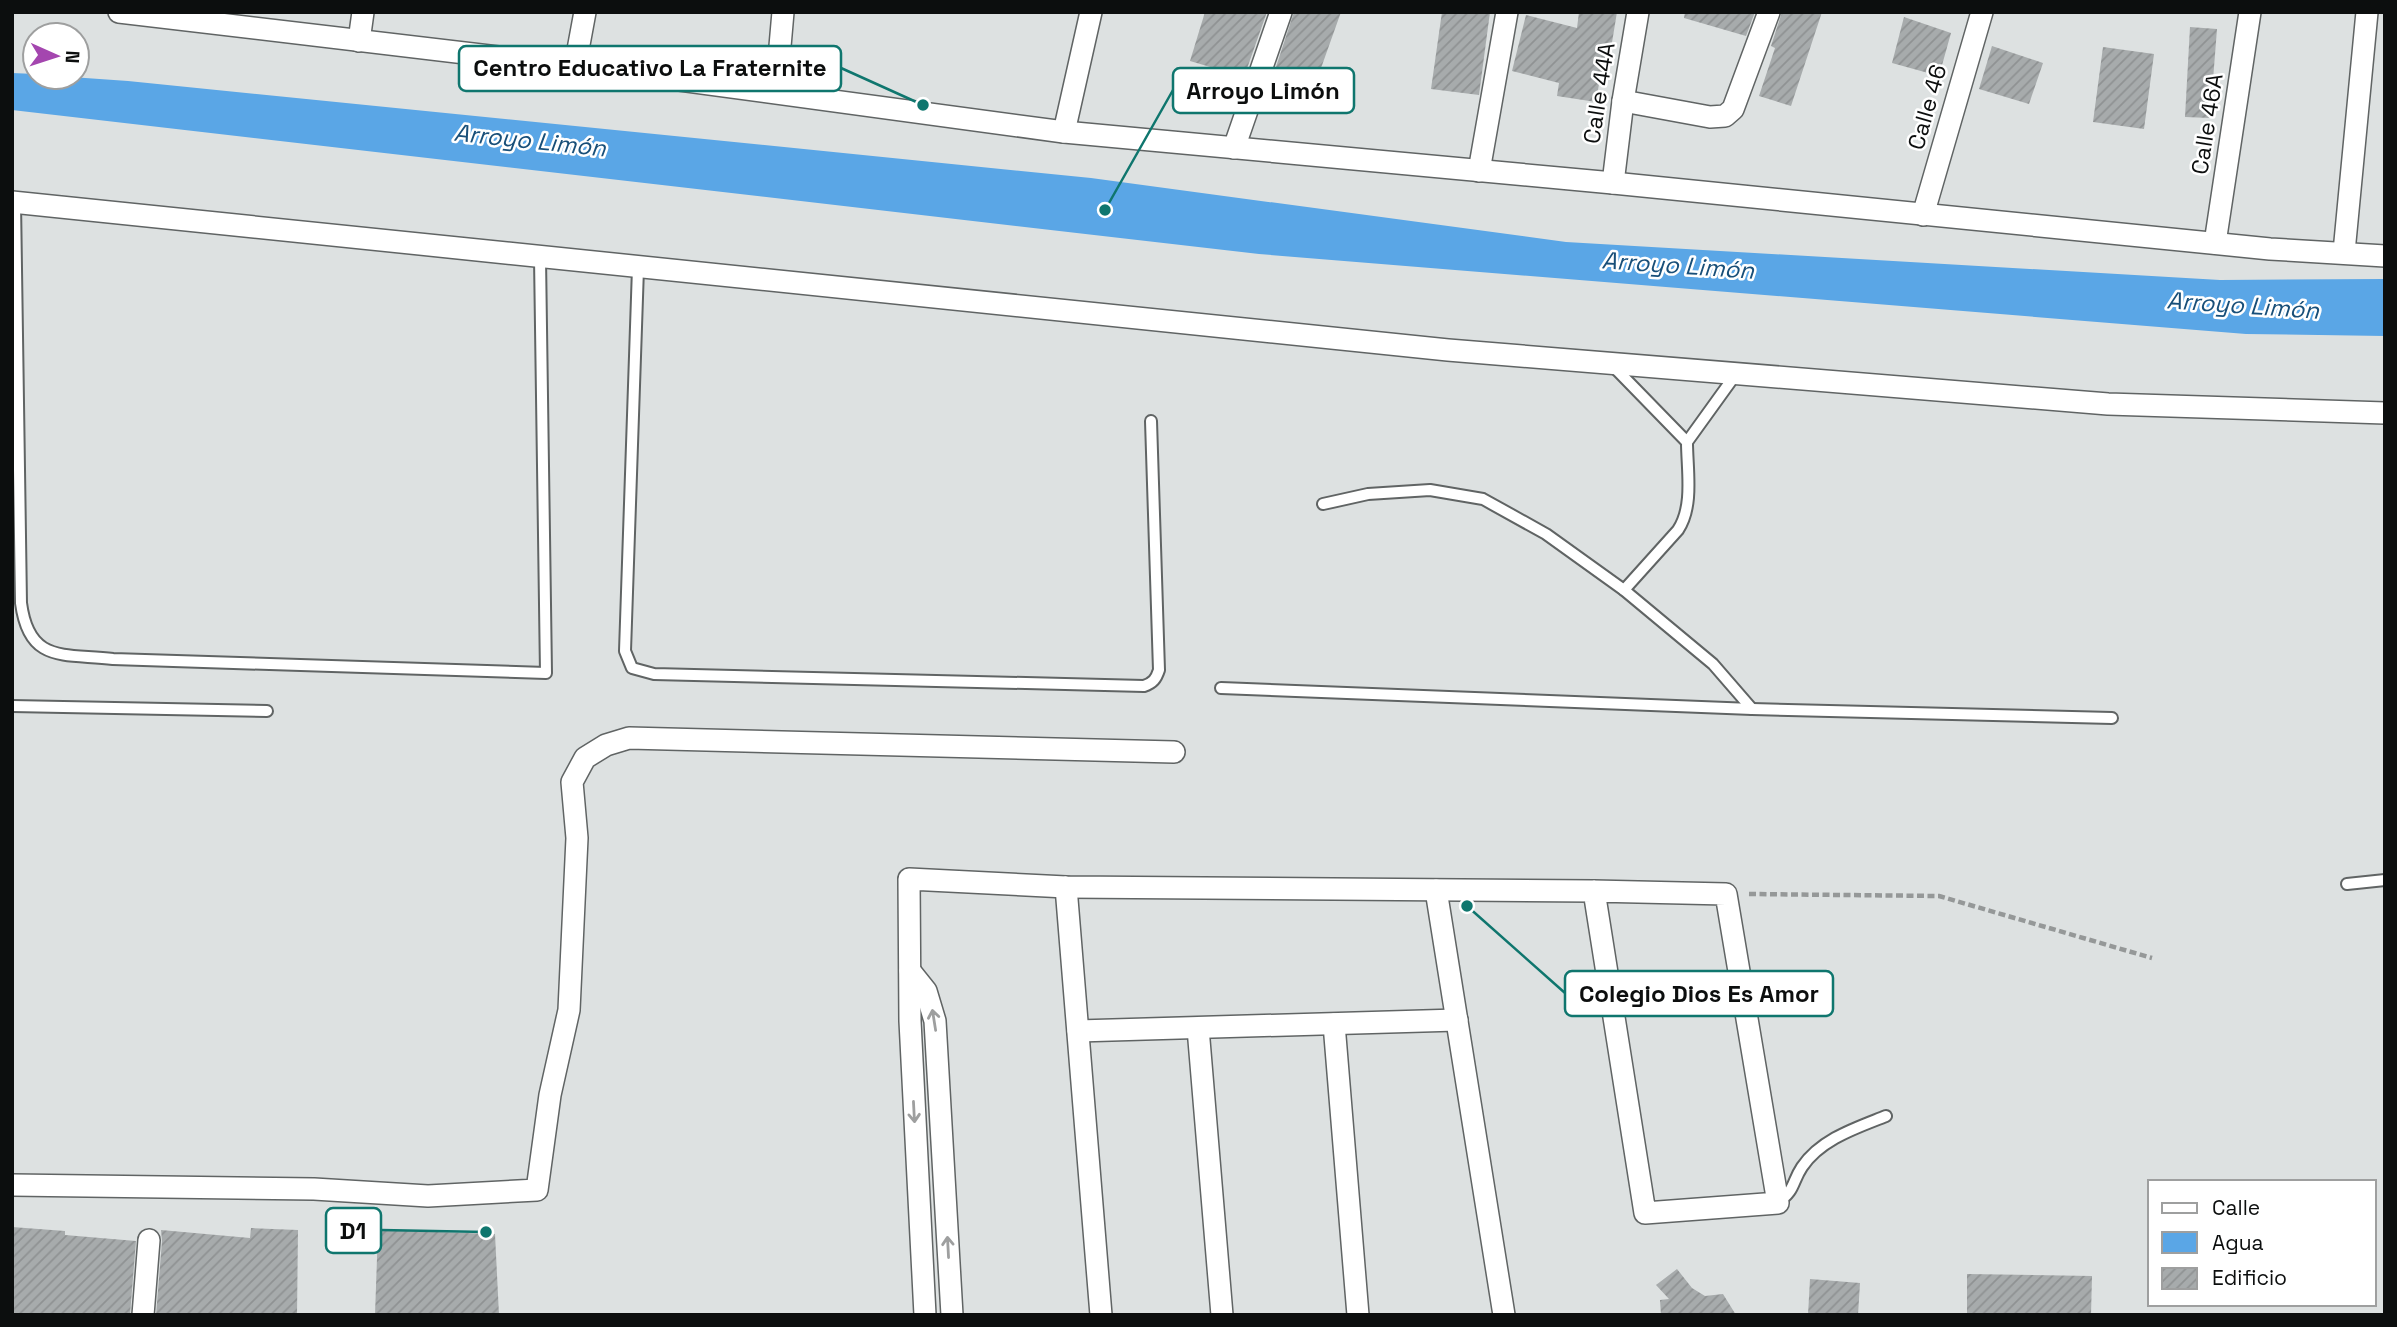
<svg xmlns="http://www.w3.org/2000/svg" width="2397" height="1327" font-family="'Space Grotesk',sans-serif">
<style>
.water{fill:#5aa6e6}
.building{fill:url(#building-hatch)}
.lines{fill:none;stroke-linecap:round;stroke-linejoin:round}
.service-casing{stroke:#606464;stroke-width:14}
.minor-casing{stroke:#606464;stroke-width:24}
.path{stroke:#959898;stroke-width:4.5;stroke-dasharray:7 3.5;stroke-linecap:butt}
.service{stroke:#fff;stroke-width:10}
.minor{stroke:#fff;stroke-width:21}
.oneway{stroke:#9e9f9f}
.labels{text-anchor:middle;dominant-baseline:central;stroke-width:5;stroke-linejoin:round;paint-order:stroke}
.street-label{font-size:23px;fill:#0c0e0e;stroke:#fff}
.water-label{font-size:24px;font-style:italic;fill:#184f79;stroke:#fff}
.leader{fill:none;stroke:#0f766e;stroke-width:2.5}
.callout-dot{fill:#0f766e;stroke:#fff;stroke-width:2.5}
.callout{fill:#fff;stroke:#0f766e;stroke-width:2.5}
.callout-label{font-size:24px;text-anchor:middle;font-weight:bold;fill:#0c0e0e}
</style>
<defs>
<pattern id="building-hatch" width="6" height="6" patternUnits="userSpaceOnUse" patternTransform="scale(1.75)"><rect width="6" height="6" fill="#a7abac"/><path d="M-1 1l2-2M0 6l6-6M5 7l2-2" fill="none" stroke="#8f9293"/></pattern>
</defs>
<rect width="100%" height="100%" fill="#dde1e1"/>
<polygon class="water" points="12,73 35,74 35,77 71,77 128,81 1091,178 1566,242 2220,280 2385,279 2385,336 2246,334 1259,254 12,110"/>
<g class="building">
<polygon points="1205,12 1267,12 1244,77 1190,61"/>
<polygon points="1294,12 1341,12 1315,85 1275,70"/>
<polygon points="1442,12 1490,12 1479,95 1431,89"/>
<polygon points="1579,12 1617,12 1606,79 1600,78 1596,102 1557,96 1559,83 1512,71 1526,15 1577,28"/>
<polygon points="1685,12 1755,12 1746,36 1684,18"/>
<polygon points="1782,12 1822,12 1791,106 1759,96 1775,48 1771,46"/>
<polygon points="1904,17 1951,33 1939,76 1892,63"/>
<polygon points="2190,27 2217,29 2210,118 2185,117"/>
<polygon points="1992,46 2043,63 2029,104 1979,89"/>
<polygon points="2103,47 2154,54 2144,129 2093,122"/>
<polygon points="12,1227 65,1231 65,1235 136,1241 130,1315 12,1315"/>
<polygon points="251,1228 298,1230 297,1315 156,1315 162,1241 161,1230 250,1238"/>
<polygon points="378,1230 495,1234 499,1315 375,1315"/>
<polygon points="1677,1269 1692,1288 1705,1296 1723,1294 1736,1315 1661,1315 1660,1300 1669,1299 1656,1285"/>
<polygon points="1967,1274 2092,1276 2091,1315 1967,1315"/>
<polygon points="1810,1279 1860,1283 1858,1315 1808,1315"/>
</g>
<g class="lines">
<defs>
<g id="service">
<path d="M15,202L21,603C29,664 64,653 113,659L546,673L540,258"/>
<path d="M638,268L625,651L632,668L654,674L1144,686C1153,683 1156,679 1159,670L1151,421"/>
<path d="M1612,365L1687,442C1687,470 1694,506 1678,530L1624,590L1713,664L1752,709"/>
<polyline points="1687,442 1736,374"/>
<polyline points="1323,504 1368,494 1430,490 1483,499 1546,534 1624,590"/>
<polyline points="1221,688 1752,709 2112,718"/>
<polyline points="12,706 267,711"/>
<polyline points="2347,884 2385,880"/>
<path d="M1778,1202C1795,1191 1792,1182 1802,1167C1821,1139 1856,1128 1886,1116"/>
</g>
<g id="minor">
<polyline points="119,12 575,66 1064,132 1613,183 2270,249 2385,256"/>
<polyline points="359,41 363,12"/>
<polyline points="575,66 585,12"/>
<polyline points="776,92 783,12"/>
<polyline points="1623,101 1710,117 1725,116 1733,109 1769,12"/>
<polyline points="1064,132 1091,12"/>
<polyline points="1234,148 1281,12"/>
<polyline points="1479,171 1507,12"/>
<polyline points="1613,183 1623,101 1638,12"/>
<polyline points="12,202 1448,350 2108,404 2385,413"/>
<polyline points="1923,215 1982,12"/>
<polyline points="2215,243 2250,12"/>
<polyline points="2344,252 2367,12"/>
<polyline points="1066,887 1101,1315"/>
<polyline points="1436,890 1504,1315"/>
<polyline points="910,971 926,991 935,1021 952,1315"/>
<polyline points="1334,1024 1358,1315"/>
<polyline points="1198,1028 1222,1315"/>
<polyline points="1078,1031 1457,1020"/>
<polyline points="12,1185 314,1189 428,1196 537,1190 550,1095 569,1010 577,838 572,782 585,758 606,745 629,738 1174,752"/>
<polyline points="143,1315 149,1240"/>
<polyline points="925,1315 910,1021 909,879 1066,887 1594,891 1726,894 1778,1203 1645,1213 1594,891"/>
</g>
</defs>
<use href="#service" class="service-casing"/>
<use href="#minor" class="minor-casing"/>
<polyline class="path" points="1749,894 1939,896 2152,958"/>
<use href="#service" class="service"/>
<use href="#minor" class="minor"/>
</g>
<defs><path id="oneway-shaft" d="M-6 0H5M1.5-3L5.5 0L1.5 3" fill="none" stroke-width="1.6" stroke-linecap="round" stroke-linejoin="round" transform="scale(1.75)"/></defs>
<g class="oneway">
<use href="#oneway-shaft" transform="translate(934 1020) rotate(-99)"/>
<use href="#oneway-shaft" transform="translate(914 1112) rotate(87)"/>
<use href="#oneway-shaft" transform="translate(948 1247) rotate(-93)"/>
</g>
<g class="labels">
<g class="street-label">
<text transform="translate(1599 93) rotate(-81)">Calle 44A</text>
<text transform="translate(1927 107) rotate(-74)">Calle 46</text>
<text transform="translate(2207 124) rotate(-81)">Calle 46A</text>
</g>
<g class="water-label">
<text transform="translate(530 140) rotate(6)">Arroyo Limón</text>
<text transform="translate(1678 265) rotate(4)">Arroyo Limón</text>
<text transform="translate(2243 305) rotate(4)">Arroyo Limón</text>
</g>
</g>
<path class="leader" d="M923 105L841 68M1105 210L1173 90M1467 906L1565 993M486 1232L381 1230"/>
<g class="callout-dot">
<circle cx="923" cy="105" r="7"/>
<circle cx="1105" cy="210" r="7"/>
<circle cx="1467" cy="906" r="7"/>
<circle cx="486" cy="1232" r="7"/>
</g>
<g class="callout">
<rect x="459" y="46" width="382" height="45" rx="7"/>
<rect x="1173" y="68" width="181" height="45" rx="7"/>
<rect x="1565" y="971" width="268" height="45" rx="7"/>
<rect x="326" y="1208" width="55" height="45" rx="7"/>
</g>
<g class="callout-label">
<text x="650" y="76">Centro Educativo La Fraternite</text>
<text x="1263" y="99">Arroyo Limón</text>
<text x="1699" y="1002">Colegio Dios Es Amor</text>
<text x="353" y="1239">D1</text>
</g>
<rect width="2397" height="1327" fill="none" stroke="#0c0e0e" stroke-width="28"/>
<rect x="2148" y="1180" width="228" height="126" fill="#ffffff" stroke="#9e9f9f" stroke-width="2"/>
<rect x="2162" y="1203" width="35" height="10" fill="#ffffff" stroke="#9e9f9f" stroke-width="2"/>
<text x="2212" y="1215" font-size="21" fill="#0c0e0e">Calle</text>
<rect x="2162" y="1232" width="35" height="21" fill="#5aa6e6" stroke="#9e9f9f" stroke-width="2"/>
<text x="2212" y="1250" font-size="21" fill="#0c0e0e">Agua</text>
<rect x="2162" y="1268" width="35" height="21" fill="url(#building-hatch)" stroke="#9e9f9f" stroke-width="2"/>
<text x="2212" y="1285" font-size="21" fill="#0c0e0e">Edificio</text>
<g transform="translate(56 56) rotate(93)"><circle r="33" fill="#ffffff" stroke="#9e9f9f" stroke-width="2"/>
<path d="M0-5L12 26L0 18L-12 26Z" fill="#a446af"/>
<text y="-10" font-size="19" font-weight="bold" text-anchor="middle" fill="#0c0e0e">N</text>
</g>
</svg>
